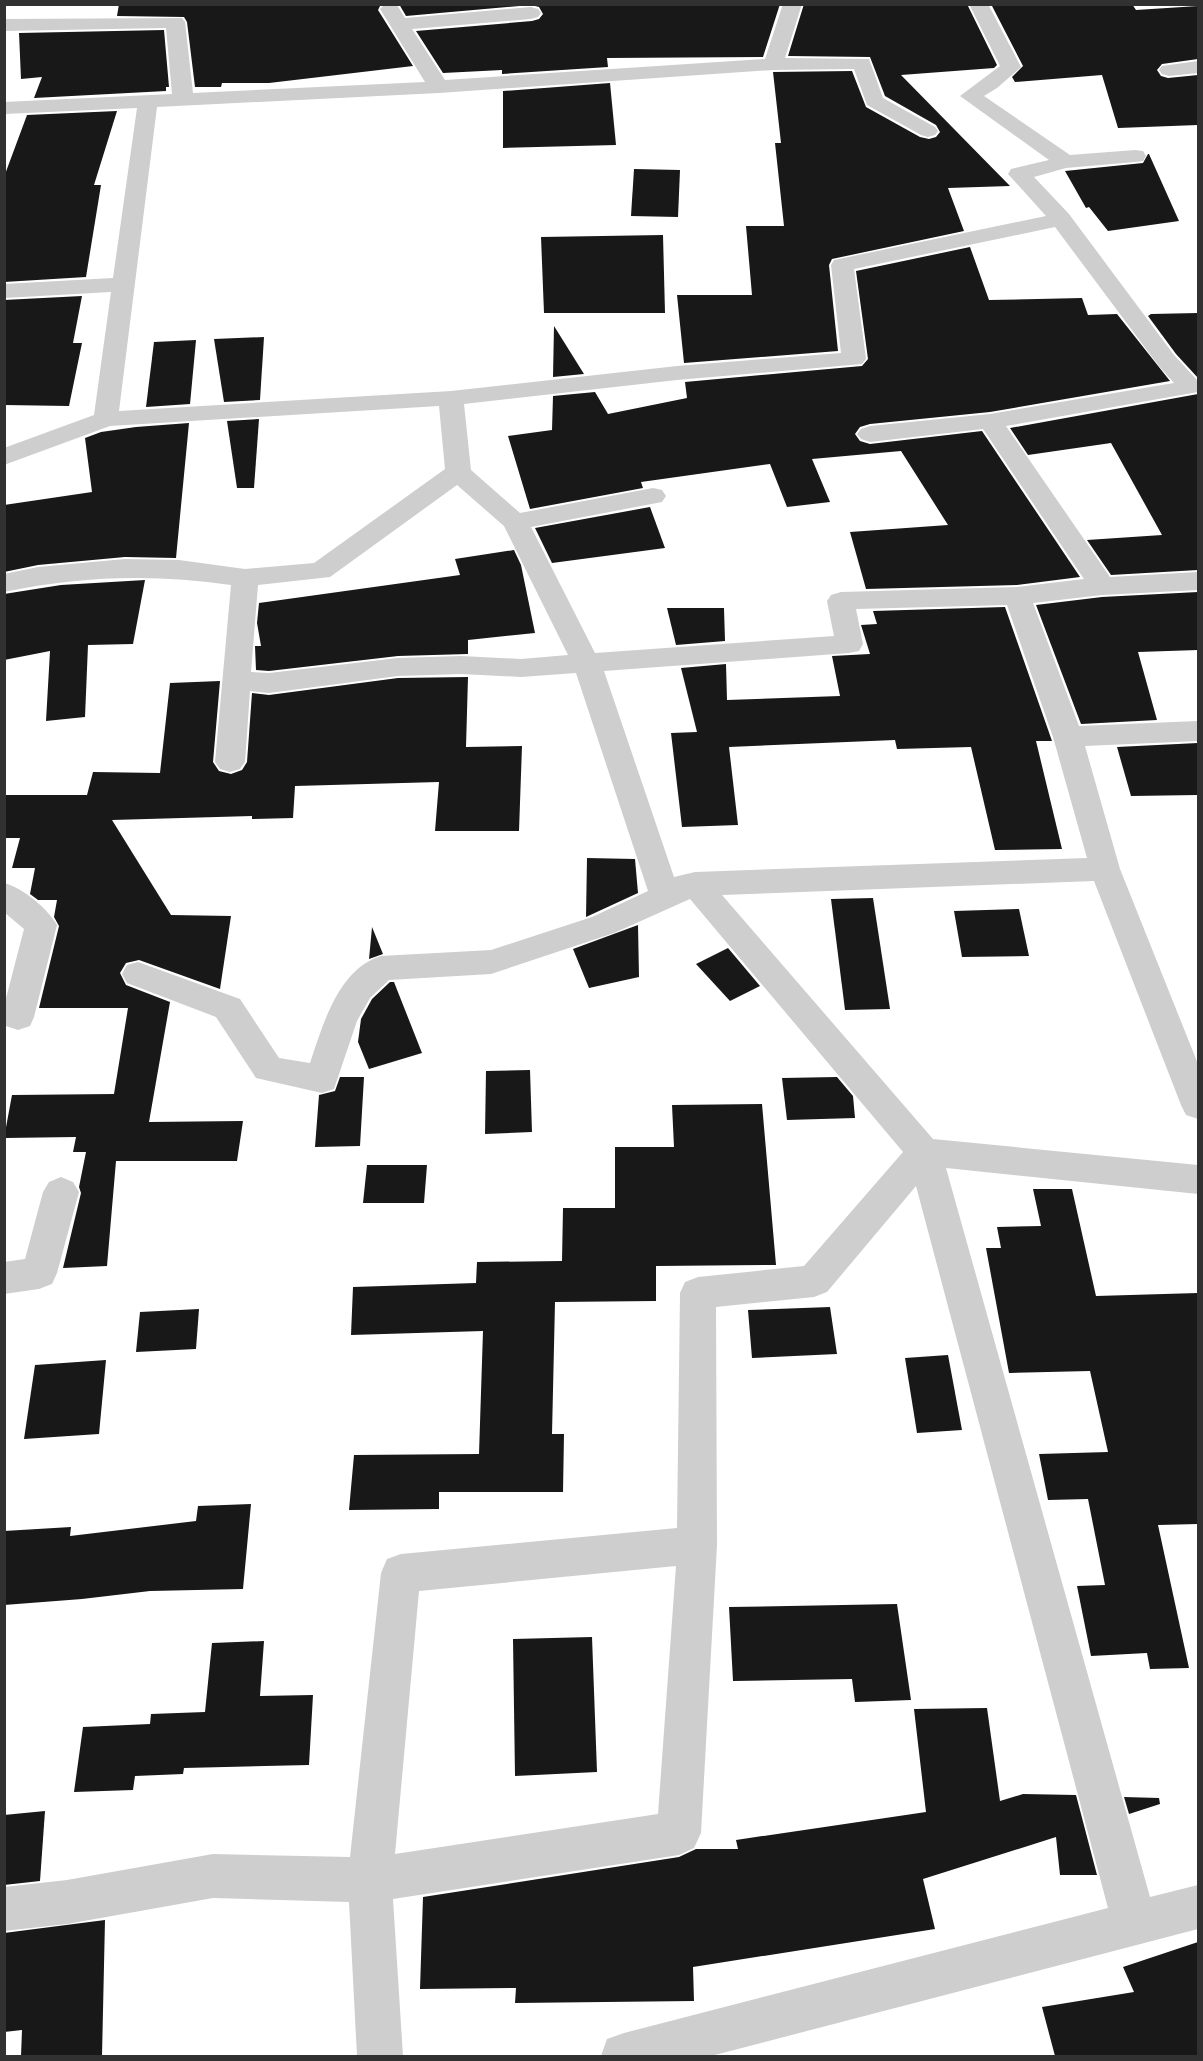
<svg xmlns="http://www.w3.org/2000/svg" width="1203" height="2061" font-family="'Varela Round',sans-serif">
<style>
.building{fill:#181818}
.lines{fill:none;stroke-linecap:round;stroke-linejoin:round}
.street{fill:#cecece;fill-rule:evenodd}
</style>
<rect width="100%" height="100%" fill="#fff"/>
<g class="building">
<polygon points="119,4 381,4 378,10 413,66 269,83 222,83 221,87 195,87 187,22 184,17 117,16"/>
<polygon points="399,4 780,4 763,57 607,58 608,67 502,74 502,70 443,73 416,31 532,21 539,19 543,14 539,7 531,5 406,16"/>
<polygon points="804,4 967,4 997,65 994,68 901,75 1010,186 948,188 964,231 832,259 829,265 838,351 684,363 677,295 752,295 746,226 784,226 775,143 781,143 773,72 852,71 866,107 920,137 929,139 936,137 940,132 936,125 885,96 870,57 788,56"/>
<polygon points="991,4 1132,4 1136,10 1198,6 1198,59 1162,64 1157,70 1161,76 1168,78 1198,75 1198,125 1118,128 1102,75 1015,82 1012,77 1023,66"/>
<polygon points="164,30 169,87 166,87 166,91 34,98 42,77 21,79 19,33"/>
<polygon points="610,83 616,145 503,148 503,91"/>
<polygon points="117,111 94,185 101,185 86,277 4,282 4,177 27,115"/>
<polygon points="1148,154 1149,154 1179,221 1108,231 1089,207 1086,208 1065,171 1143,163"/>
<polygon points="634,169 680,170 678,217 631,216"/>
<polygon points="663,235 665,313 544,313 541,237"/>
<polygon points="970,247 989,300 1082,298 1088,315 1117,314 1170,381 990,412 870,424 860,427 855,434 860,441 870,444 982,431 1080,577 1017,585 866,589 850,532 948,525 901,451 812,459 830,502 787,507 770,464 641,482 643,488 530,509 508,436 552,430 553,396 595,392 608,414 687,398 685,382 862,366 868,359 856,271"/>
<polygon points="82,296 73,343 82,343 69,406 4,405 4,300"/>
<polygon points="1198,313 1198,378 1176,354 1148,316 1151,314"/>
<polygon points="554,326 584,374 553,377"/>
<polygon points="264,337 260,400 224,402 214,339"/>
<polygon points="196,340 190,404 146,407 154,342"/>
<polygon points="1198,394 1198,570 1111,575 1087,540 1162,535 1111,443 1028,455 1010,428"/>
<polygon points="259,419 254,488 237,488 227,421"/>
<polygon points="189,423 176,558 125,557 38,565 4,572 4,505 92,492 85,438 101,432 136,427"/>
<polygon points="650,507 665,548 552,563 535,528"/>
<polygon points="514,550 521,565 535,633 468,640 468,654 398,656 269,671 256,670 255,646 261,646 257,623 259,603 460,575 455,559"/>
<polygon points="145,580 133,644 88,645 85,717 46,721 50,651 4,660 4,594 61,585"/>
<polygon points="1198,592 1198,650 1138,652 1157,720 1081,724 1036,605 1102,597"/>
<polygon points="1005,607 1052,741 1036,741 1062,849 995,850 971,747 897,749 895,740 729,747 738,825 682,827 671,733 697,732 681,668 726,664 727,700 840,696 832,656 870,654 861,625 877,624 873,611"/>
<polygon points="667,608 724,608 725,641 676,645"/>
<polygon points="468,677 466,747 522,746 519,831 435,831 439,782 295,786 293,818 252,819 252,816 112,820 171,915 231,916 220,989 139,960 126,963 120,973 126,985 170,1002 149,1122 243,1121 237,1161 116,1161 107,1266 63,1268 81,1193 79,1187 86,1152 73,1152 76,1137 4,1138 12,1095 114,1094 128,1008 39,1008 59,926 54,917 57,900 38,900 30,894 35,868 12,868 20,838 4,838 4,795 87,795 93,772 160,773 170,683 220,681 213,762 219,771 231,774 242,770 247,762 252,693 269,695 398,678"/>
<polygon points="1198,743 1198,795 1131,796 1117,747"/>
<polygon points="587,858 635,859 638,893 586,917"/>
<polygon points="873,898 890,1009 845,1010 831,899"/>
<polygon points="1019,909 1029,956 962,957 954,911"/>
<polygon points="638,925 639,977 589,988 573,949"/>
<polygon points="372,927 383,954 369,959"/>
<polygon points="728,948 760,986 730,1001 696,964"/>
<polygon points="390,982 394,982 422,1053 369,1069 358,1042 361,1019 372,999"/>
<polygon points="530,1070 532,1132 485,1134 486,1071"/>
<polygon points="340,1077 364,1077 360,1146 315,1147 319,1095 335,1091"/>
<polygon points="837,1077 853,1096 855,1118 787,1120 782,1078"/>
<polygon points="762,1104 776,1265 656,1266 656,1301 555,1302 552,1434 564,1434 563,1492 439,1492 439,1509 349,1510 354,1455 479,1454 483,1331 351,1335 353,1287 476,1283 477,1262 562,1261 563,1208 615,1208 615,1147 674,1147 672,1105"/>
<polygon points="367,1165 427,1165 424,1203 363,1203"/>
<polygon points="1033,1189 1072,1189 1096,1296 1198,1293 1198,1524 1158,1525 1189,1668 1150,1669 1147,1653 1091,1656 1077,1586 1105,1585 1088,1499 1048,1500 1039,1454 1108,1452 1090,1371 1009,1373 986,1248 1001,1248 997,1227 1041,1226"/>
<polygon points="830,1307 837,1354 752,1358 748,1310"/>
<polygon points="199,1309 196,1349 136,1352 140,1312"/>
<polygon points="948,1355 962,1430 917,1433 905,1358"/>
<polygon points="106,1360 99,1434 24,1439 35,1365"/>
<polygon points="251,1504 243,1589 150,1591 82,1599 4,1605 4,1531 71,1527 70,1536 196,1521 198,1506"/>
<polygon points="897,1604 911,1700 855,1702 852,1679 733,1681 729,1607"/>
<polygon points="592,1637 597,1772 515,1776 513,1639"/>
<polygon points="264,1641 260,1696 313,1695 309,1765 184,1768 183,1774 135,1776 133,1790 74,1792 83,1727 150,1724 151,1714 205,1712 212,1643"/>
<polygon points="987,1708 1000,1801 1023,1794 1076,1795 1097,1875 1060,1875 1056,1837 923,1879 935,1929 693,1967 694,2001 515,2003 516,1988 420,1989 423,1897 679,1857 696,1849 738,1849 736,1840 926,1812 914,1709"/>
<polygon points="1124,1797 1159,1798 1160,1804 1129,1814"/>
<polygon points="45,1811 40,1881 4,1885 4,1815"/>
<polygon points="105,1920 102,2056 21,2056 22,2030 4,2032 4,1933"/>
<polygon points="1198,1942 1198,2056 1055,2056 1042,2007 1134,1992 1123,1967"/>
</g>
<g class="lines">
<g class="street">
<path d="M783,4H802L785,58L869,59L883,98L935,127L938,131L935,135L928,137L921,135L867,105L854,69L773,70L439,93L157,107L119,411L451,391L677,366L841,353L831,265L834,260L1046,216L1008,174L1011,169L1049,160L960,96L1000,66L969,4H988L1021,67L997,88L984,96L1070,155L1135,150L1143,151L1146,156L1143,161L1135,162L1066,168L1034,177L1069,214L1174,355L1198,381V392L1006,426L1110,577L1198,572V590L1102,595L1033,603L1079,726L1198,721V741L1085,746L1120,869L1198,1064V1119L1186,1115L1181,1105L1094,881L722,895L933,1139L1198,1165V1194L946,1168L1150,1897L1198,1885V1929L711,2056H601L607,2039L624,2033L1108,1908L916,1186L827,1292L814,1297L716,1307L717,1545L701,1833L694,1848L679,1855L393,1899L403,2056H357L349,1902L213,1898L67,1924L4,1931V1887L67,1880L213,1854L350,1857L381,1573L387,1559L401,1554L677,1528L680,1293L685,1282L698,1277L804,1266L903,1152L690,899L614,933L491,974L389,980L370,998L357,1021L334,1089L322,1093L256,1078L216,1017L127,983L122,974L127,965L138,962L240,999L279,1058L310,1063C323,1025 338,969 381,956L491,950L592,917L648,891L576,673L521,677L461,674L398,676L269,693L250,691L245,762L240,769L230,772L220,769L215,762L231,585C154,574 81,576 4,592V574L38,567L125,559L179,560L245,569L314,563L445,469L439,406L110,426L4,465V448L94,415L111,292L4,298V284L113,278L137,108L4,114V102L172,94L166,28L4,31V19L182,18L185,22L193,93L425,82L380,9L385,4L397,5L405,18L531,7L538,9L541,13L538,17L531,19L412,29L445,80L765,59ZM1055,227L1158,365L1174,383L990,414L870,426L861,429L857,434L861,439L870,442L983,429L1084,579L1017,587L841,592L831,595L827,601L834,636L595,653L531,527L662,502L666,496L662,490L653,488L520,513L471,470L464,404L677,380L862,364L866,359L854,269ZM457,485L504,526L568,655L521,659L461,656L398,658L269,673L251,672L258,585L330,577ZM1007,605L1053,737L1087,858L695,872L674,877L604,671L849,653L859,651L863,644L856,609ZM676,1566L658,1814L395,1854L419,1591Z"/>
<polygon points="1198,61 1198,73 1169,76 1162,74 1159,70 1162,66"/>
<path d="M4,883C23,888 47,908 57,925L34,1017L30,1026L18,1030L6,1026L4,1006L24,929L4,912Z"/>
<polygon points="61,1177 73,1182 79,1192 57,1273 52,1284 39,1289 4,1294 4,1262 25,1259 43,1192 49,1182"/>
</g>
</g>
<rect width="1203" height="2061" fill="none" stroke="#313131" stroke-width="12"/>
</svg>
